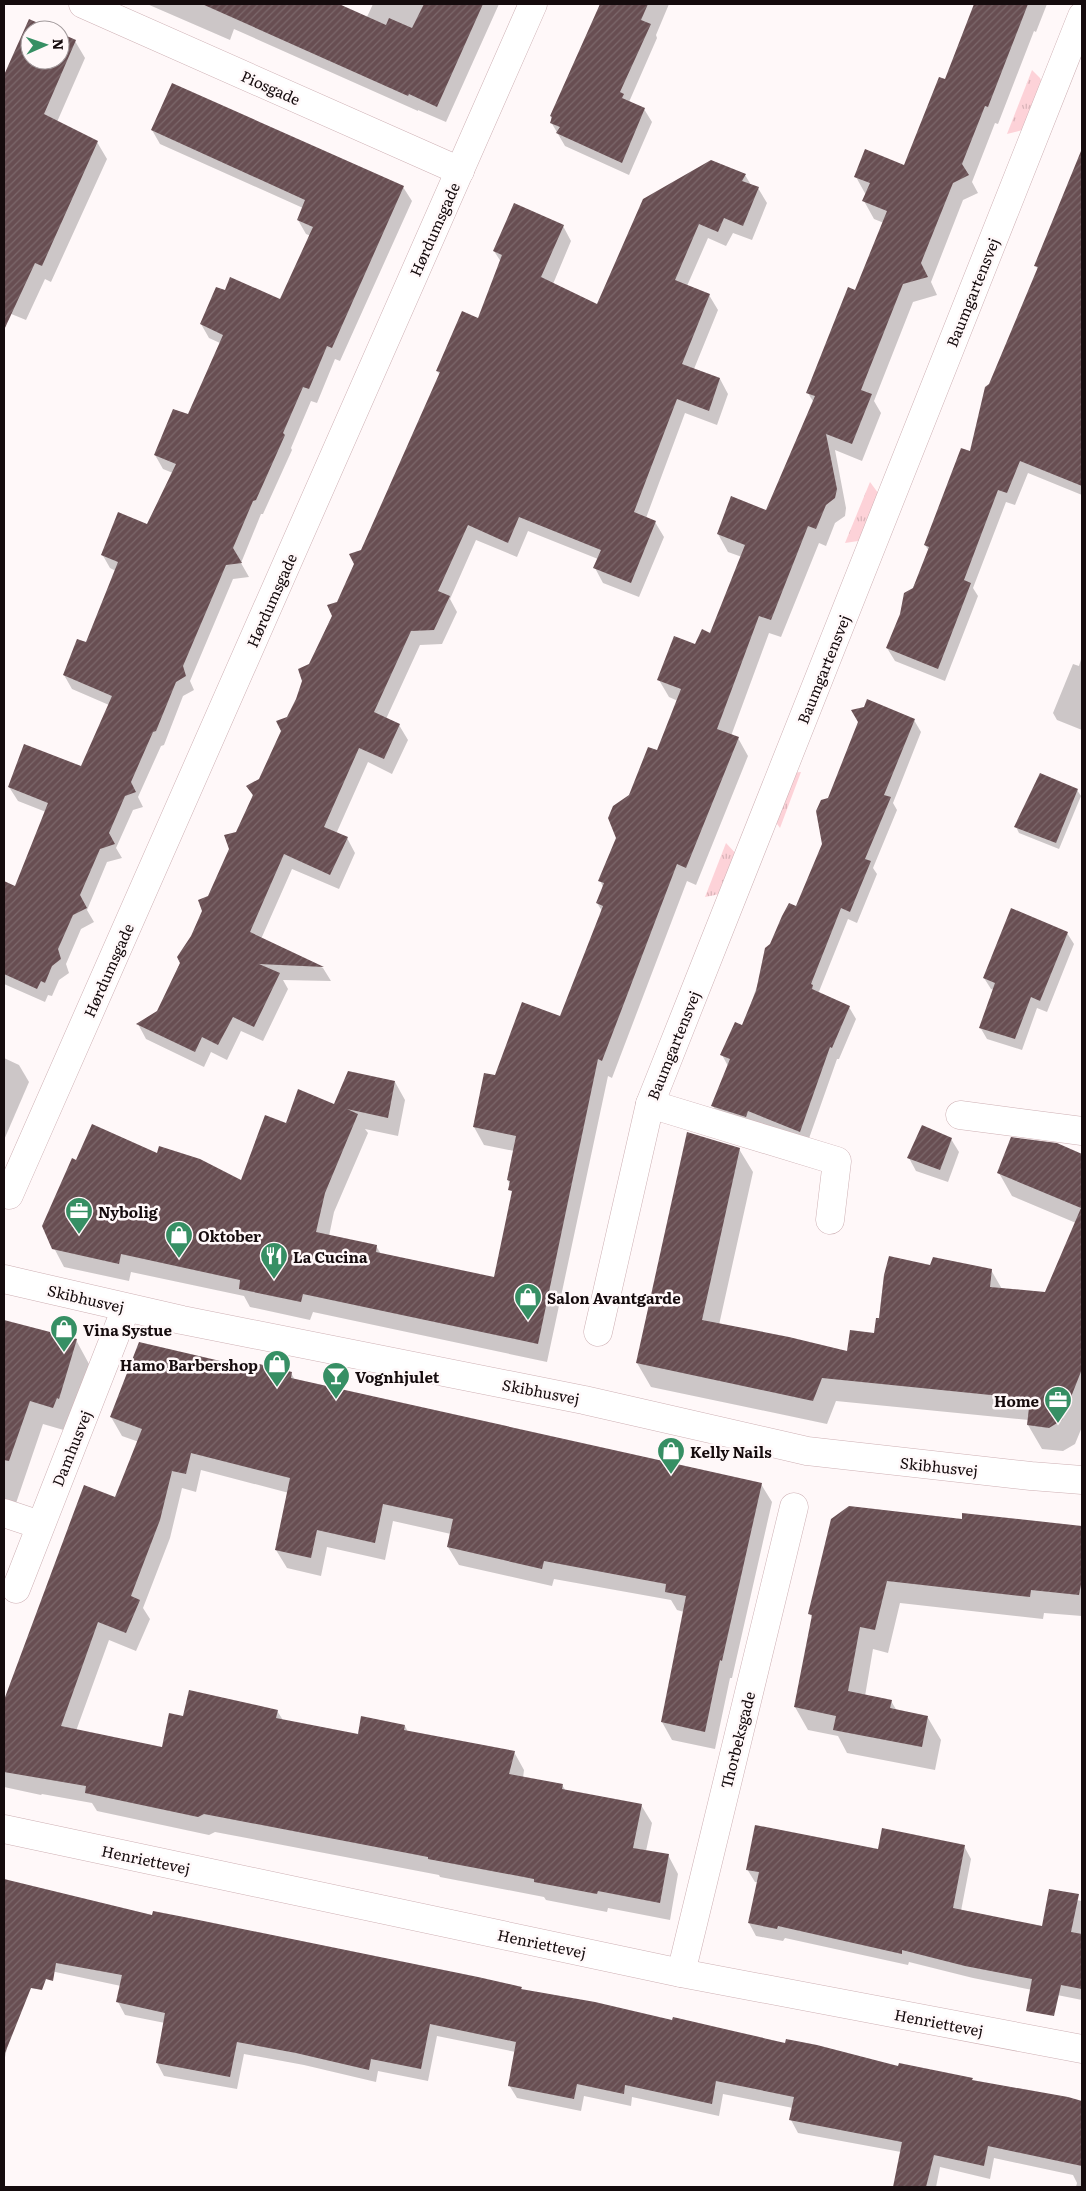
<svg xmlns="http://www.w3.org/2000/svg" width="1086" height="2191" font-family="Literata,serif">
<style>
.grass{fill:url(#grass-tufts)}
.shadow{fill:#0003}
.building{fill:url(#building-hatch)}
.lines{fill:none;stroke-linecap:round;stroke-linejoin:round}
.minor-casing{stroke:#ceb0b4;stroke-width:29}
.minor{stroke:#fff;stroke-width:28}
.labels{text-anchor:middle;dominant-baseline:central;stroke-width:5;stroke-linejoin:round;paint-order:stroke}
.street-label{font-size:15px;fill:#150b0d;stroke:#fff8f9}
.poi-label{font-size:15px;font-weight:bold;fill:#150b0d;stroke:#fff8f9;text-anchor:start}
</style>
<defs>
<pattern id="grass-tufts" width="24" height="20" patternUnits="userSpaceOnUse" patternTransform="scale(1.25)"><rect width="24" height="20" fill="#fdd2d8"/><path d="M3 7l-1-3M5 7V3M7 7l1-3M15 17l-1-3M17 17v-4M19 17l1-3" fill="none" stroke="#d8b3b8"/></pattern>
<pattern id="building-hatch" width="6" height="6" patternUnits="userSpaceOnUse" patternTransform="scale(1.25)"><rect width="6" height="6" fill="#684e52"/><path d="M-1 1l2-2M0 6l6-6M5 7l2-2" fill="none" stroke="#7c686b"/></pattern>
</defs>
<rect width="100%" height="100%" fill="#fff8f9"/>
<g class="grass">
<polygon points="1032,70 1040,78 1044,87 1030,128 1007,134"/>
<polygon points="870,482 884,501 871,539 845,543"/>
<polygon points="801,772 780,828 765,807 779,774"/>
<polygon points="726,843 739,857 725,893 705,897"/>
</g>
<g class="shadow">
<polygon points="147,4 336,4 367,17 373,4 499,4 446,122 418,110 418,111 234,29 230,40"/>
<polygon points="602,4 669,4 656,35 657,38 629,102 644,109 652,122 629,175 565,146 551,122 551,116"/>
<polygon points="987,4 1047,4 1036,32 1034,31 998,124 995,123 972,182 978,193 963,200 931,282 937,295 913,302 874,401 881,413 862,461 835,450 846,508 845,516 835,523 826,546 819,543 781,637 769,633 731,736 738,738 748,756 696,885 687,881 612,1078 608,1076 547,1362 313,1312 310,1320 250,1307 244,1296 131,1272 129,1281 64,1267 54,1248 76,1161 158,1155 242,1182 286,1124 395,1082 405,1100 398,1136 365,1129 368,1133 334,1212 329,1236 376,1246 381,1254 495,1278 513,1195 508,1180 514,1151 484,1145 474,1127 496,1076 560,1018 602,911 597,903 603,887 600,880 617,838 630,796 658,752 678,701 669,697 659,680 711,634 742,557 728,552 718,534 767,511 814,403 808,393 856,292 884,223 874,219 864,201 866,195 856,177 905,166 945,81 972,43"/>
<polygon points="30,21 51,30 30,30 30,60 60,60 60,34 75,41 85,58 57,122 97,142 107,159 51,282 45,279 26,320 4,311 4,79"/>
<polygon points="152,130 403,187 412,201 340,361 335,359 317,403 311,401 291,448 292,450 263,514 261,514 241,563 249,577 233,579 190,681 194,690 183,696 164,745 161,746 138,797 143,807 133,810 116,848 122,858 107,862 87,910 94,922 81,929 66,964 69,973 59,980 52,996 48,995 45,1002 4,984 4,882 16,888 46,812 18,801 9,787 82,768 109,705 72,689 64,675 86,644 116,571 110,568 102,554 147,525 173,473 163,469 155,455 189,416 220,343 209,338 201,324 226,292 281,300 311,236 306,234 298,220 303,208 160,144"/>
<polygon points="1082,150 1082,495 1028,473 1015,505 1006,502 973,588 978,596 945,681 895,661 887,648 929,551 925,545 971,453 990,385 1038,270 1036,266"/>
<polygon points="745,175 751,185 758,188 767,203 752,240 733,233 726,246 708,238 687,286 709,295 718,310 694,369 720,379 728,394 717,425 685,413 646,518 655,522 664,537 639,597 603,583 595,568 598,559 528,531 517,557 476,540 450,599 457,612 442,644 420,645 386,719 399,725 408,740 392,774 368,762 336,834 347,838 355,853 339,889 292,869 261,939 323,968 331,981 283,980 288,989 263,1041 241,1031 227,1060 211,1052 204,1067 146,1039 138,1024 158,1012 192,937 253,796 248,787 260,780 297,700 310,665 440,375 437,371 479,319 501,262 494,251 563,226 571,241 553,284 597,306"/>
<polygon points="1082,656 1082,730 1057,720 1053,713 1073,664 1079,666"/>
<polygon points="914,720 921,732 893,803 897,810 873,868 877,874 857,923 848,919 818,994 849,1007 856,1019 839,1059 837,1059 807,1144 720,1118 713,1106 728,1066 722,1055 743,1027 771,945 797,908 823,844 829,799"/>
<polygon points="1077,790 1081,796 1059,849 1019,833 1016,827"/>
<polygon points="1067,933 1074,944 1047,1012 1037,1008 1022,1050 987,1039 980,1027 994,990 991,989 984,978"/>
<polygon points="4,1058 19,1065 29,1082 4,1140"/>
<polygon points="688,1133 739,1149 753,1172 719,1325 848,1353 875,1335 880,1320 931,1266 991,1270 1002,1289 1046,1294 1076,1223 1012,1196 999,1173 1062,1159 1082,1167 1082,1427 1075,1444 1063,1451 1042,1449 1028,1425 1029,1420 836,1401 827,1424 651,1387 637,1363"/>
<polygon points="951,1139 959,1152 948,1182 916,1171 909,1158"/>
<polygon points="4,1321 76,1340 89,1364 72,1422 67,1431 43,1424 13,1512 4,1529"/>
<polygon points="246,1368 291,1373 295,1380 761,1484 772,1502 732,1678 730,1678 715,1749 672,1740 662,1722 684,1612 677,1610 671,1600 554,1579 552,1586 459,1565 448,1547 451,1534 393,1521 385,1560 327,1547 321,1576 287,1568 276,1550 289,1493 201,1470 196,1492 182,1488 170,1538 143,1608 150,1619 136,1651 109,1640 76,1731 162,1749 184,1718 277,1711 283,1720 359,1736 405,1726 408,1732 514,1752 524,1770 523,1778 562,1785 566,1791 641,1805 652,1823 646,1851 668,1855 678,1874 670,1920 608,1908 607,1912 546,1900 544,1897 440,1877 439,1875 215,1832 209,1835 97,1811 92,1803 42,1794 41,1795 4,1787 4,1704 84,1487 116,1499 139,1442 122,1436 111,1417"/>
<polygon points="963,1514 1082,1528 1082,1616 1044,1613 1043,1619 900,1603 888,1653 873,1649 865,1696 891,1701 897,1711 928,1718 941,1740 935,1770 847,1753 838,1736 808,1730 795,1707 813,1619 810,1614 963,1520"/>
<polygon points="964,1846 971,1859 961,1911 1043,1928 1049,1896 1082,1901 1082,2000 973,1978 909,1962 908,1965 785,1938 783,1941 756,1936 749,1923 758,1882 755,1882 747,1869 879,1851"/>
<polygon points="4,1881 153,1916 521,1988 522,1990 899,2067 1082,2102 1082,2187 1076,2187 1077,2183 1073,2175 994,2158 990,2179 940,2167 936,2187 899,2187 896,2182 901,2152 798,2133 791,2120 793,2108 723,2094 719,2116 632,2097 631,2106 584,2096 581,2111 517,2098 509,2085 516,2052 437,2036 428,2081 378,2071 376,2082 304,2065 244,2054 237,2089 164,2076 157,2063 165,2023 125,2015 118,2002 121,1986 4,1961"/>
<polygon points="4,2023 10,2034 4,2062"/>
</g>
<g class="building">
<polygon points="202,4 339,4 386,25 389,18 412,28 424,4 483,4 437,107 409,94 408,96"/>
<polygon points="600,4 648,4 641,20 651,24 620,92 624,94 622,98 645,108 622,163 556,133 560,127 550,123 552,117 550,116"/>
<polygon points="974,4 1028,4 988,107 985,106 962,164 969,175 953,183 921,263 928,277 903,284 861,390 872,394 852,444 826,434 837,489 835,498 826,505 816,529 808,526 771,620 759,616 717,729 739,737 686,868 677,864 602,1061 598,1059 538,1344 303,1294 301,1302 239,1289 240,1280 121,1254 119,1264 52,1249 42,1226 72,1158 76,1160 92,1124 157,1153 159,1146 200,1159 241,1180 265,1115 286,1123 298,1089 334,1104 348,1071 395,1081 388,1118 347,1109 358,1114 325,1193 316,1232 377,1245 376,1252 494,1277 512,1191 508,1190 510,1181 507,1180 516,1136 473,1127 484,1073 495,1075 522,1002 560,1016 603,906 596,903 604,883 598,881 616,838 608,818 613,806 629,795 648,747 657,750 681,689 657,680 674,636 695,644 702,629 710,633 745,545 717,534 731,496 766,510 815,396 806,393 848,287 855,290 887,211 862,201 870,183 854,177 865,149 904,165 939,77 945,79"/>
<polygon points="29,19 54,30 30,30 30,60 60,60 60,33 76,40 44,114 98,141 42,266 35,263 4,330 4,75"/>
<polygon points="172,83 404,186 332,348 327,346 309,389 303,387 283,433 285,435 256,500 253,501 233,548 242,563 226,565 183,666 186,676 176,682 156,731 153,732 131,782 136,792 125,796 109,833 115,844 100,849 80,895 87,908 73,915 58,949 61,959 52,966 45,983 41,981 37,989 4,974 4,881 15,886 48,803 8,787 24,744 81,766 112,696 63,675 77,639 86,642 118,562 101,555 118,512 147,524 176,464 154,455 173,409 188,414 223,335 200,324 216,287 225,290 230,277 280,299 313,227 297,220 305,200 151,130"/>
<polygon points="1081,151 1082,486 1020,461 1007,493 998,490 964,580 971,583 938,669 886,648 900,614 904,593 913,588 929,547 924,545 961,448 970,451 985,387 989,384 1038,267 1034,266"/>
<polygon points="711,160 746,174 742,181 759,187 743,226 724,218 718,232 699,224 675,280 710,294 682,364 720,378 709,411 677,399 634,512 656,521 631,583 593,568 601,550 519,517 508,543 468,525 438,591 450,596 434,630 411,631 374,712 400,724 384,759 359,748 324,827 348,837 330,875 284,854 250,932 324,967 259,964 280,973 254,1027 233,1017 218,1045 202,1037 195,1052 136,1024 157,1011 180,963 177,957 191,936 202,911 198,900 208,896 229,849 224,835 236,832 253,795 246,786 259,779 281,731 276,721 287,717 296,699 302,681 298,669 309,664 332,616 327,605 337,602 354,564 349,554 361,550 440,372 436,371 462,311 478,318 502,255 493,251 514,203 564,225 541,277 597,304 643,199"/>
<polygon points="867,699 915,719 884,795 891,797 865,859 871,861 850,912 841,908 811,984 813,985 812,989 850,1006 832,1048 830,1047 800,1132 748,1111 746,1117 711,1106 730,1059 720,1055 735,1022 742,1025 756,991 765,948 770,944 782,916 789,903 796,906 822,844 816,811 821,800 828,798 858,722 851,710 864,707"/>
<polygon points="1040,773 1078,789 1056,843 1014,827"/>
<polygon points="1011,908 1068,932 1040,1001 1031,997 1015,1039 979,1028 995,983 983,978"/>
<polygon points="922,1125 952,1138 940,1170 907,1158"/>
<polygon points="687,1132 740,1148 702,1320 789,1337 847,1351 850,1330 874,1333 876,1318 879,1318 884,1275 889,1256 930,1265 933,1257 992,1269 990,1287 1045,1292 1081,1208 997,1173 1011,1137 1057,1143 1082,1154 1082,1369 1062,1420 1049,1428 1027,1425 1030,1399 822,1378 813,1401 636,1363"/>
<polygon points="4,1320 77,1339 59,1399 57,1398 53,1408 30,1401 9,1461 4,1460"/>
<polygon points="139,1342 246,1367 247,1361 292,1372 291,1378 762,1483 722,1661 720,1660 705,1732 661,1722 686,1596 665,1592 666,1584 544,1561 542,1569 447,1547 453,1519 383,1504 375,1543 317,1530 311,1558 275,1550 290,1478 191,1453 186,1474 172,1471 160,1520 131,1596 140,1600 126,1633 98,1622 61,1726 162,1747 169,1713 183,1716 189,1690 278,1710 276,1718 358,1734 361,1716 405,1725 404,1730 515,1751 509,1774 563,1784 562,1789 642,1804 633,1848 669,1854 660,1903 598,1891 597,1894 534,1882 534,1879 428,1859 428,1857 204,1814 198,1817 85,1793 86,1786 4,1772 4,1700 84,1485 115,1497 142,1429 110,1417"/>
<polygon points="849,1506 962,1519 962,1513 1082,1526 1082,1579 1079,1595 1031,1590 1030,1597 887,1581 875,1630 860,1627 848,1691 892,1700 890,1708 928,1716 922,1747 833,1730 836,1716 794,1707 812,1615 808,1614 831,1519"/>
<polygon points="755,1825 878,1849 882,1828 965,1845 953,1908 1042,1926 1049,1889 1079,1894 1071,1932 1082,1934 1082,1989 1061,1985 1054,2016 1026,2011 1032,1979 965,1966 902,1950 902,1954 778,1926 777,1929 748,1923 759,1872 746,1870"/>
<polygon points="4,1879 152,1915 153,1911 184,1917 478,1977 522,1987 521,1989 595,2002 672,2020 673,2017 785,2043 786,2039 817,2045 898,2066 899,2063 973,2078 972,2080 1068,2097 1082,2101 1082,2166 988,2146 984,2166 934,2155 926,2187 893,2187 902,2142 789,2120 794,2097 716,2081 712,2104 625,2085 624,2094 577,2084 574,2099 508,2086 516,2042 430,2024 421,2069 371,2059 369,2070 296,2053 237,2042 230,2077 156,2063 165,2013 116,2002 122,1975 56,1963 53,1981 46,1979 42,1990 31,1988 5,2053 4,2053"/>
</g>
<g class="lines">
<defs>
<g id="minor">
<polyline points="83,4 460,171"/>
<polyline points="650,1104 837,1161 830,1220"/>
<polyline points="960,1115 1082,1131"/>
<polyline points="9,1195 533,4"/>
<polyline points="4,1279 182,1320 584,1400 807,1451 1031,1476 1082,1480"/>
<polyline points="598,1332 650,1104 1082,16"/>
<polyline points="4,1513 40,1525"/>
<polyline points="16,1589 126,1308"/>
<polyline points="4,1829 681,1973 1082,2049"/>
<polyline points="681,1973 794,1507"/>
</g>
</defs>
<use href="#minor" class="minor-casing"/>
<use href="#minor" class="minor"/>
</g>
<defs>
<symbol id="office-pin" viewBox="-11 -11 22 30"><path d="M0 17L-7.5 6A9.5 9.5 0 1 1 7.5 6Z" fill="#368f64" stroke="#fff8f9"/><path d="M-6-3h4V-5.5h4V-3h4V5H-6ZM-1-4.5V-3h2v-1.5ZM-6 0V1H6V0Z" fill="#fff"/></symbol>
<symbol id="shop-pin" viewBox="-11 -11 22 30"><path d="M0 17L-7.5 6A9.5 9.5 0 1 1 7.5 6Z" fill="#368f64" stroke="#fff8f9"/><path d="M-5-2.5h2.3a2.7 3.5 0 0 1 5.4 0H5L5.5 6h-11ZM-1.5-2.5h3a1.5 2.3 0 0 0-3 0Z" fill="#fff"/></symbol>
<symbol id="restaurant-pin" viewBox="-11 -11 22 30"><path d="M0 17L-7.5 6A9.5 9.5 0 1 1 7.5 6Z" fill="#368f64" stroke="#fff8f9"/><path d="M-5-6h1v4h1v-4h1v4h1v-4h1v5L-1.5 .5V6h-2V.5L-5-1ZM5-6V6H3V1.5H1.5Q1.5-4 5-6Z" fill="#fff"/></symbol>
<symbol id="bar-pin" viewBox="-11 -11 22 30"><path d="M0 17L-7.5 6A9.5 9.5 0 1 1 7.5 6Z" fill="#368f64" stroke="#fff8f9"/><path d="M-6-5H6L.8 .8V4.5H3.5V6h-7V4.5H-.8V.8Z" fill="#fff"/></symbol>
</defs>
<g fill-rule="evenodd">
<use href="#office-pin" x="63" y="1195" width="32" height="43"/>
<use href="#shop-pin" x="163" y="1219" width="32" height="43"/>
<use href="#restaurant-pin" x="258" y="1240" width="32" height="43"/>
<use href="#shop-pin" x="512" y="1281" width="32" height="43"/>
<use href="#shop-pin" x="48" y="1313" width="32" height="43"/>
<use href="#shop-pin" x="261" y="1348" width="32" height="43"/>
<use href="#bar-pin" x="320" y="1360" width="32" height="43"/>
<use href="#office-pin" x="1042" y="1384" width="32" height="43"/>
<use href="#shop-pin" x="655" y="1435" width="32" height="43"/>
</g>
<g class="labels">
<g class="street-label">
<text transform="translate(271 87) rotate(24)">Piosgade</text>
<text transform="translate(434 229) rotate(-66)">Hørdumsgade</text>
<text transform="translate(972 292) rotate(-68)">Baumgartensvej</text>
<text transform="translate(271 600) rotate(-66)">Hørdumsgade</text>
<text transform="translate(823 669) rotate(-68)">Baumgartensvej</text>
<text transform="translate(108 970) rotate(-66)">Hørdumsgade</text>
<text transform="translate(673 1045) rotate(-68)">Baumgartensvej</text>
<text transform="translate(86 1298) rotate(13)">Skibhusvej</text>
<text transform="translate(541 1391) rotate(11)">Skibhusvej</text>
<text transform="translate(71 1448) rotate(-68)">Damhusvej</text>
<text transform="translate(939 1466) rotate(6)">Skibhusvej</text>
<text transform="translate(737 1740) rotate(-76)">Thorbeksgade</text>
<text transform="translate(146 1859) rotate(12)">Henriettevej</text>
<text transform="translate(542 1943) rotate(12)">Henriettevej</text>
<text transform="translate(939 2022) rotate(11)">Henriettevej</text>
</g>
<g class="poi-label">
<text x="98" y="1211">Nybolig</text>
<text x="198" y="1235">Oktober</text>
<text x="293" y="1256">La Cucina</text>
<text x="547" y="1297">Salon Avantgarde</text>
<text x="83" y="1329">Vina Systue</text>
<text x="258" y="1364" text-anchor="end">Hamo Barbershop</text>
<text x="355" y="1376">Vognhjulet</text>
<text x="1039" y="1400" text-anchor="end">Home</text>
<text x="690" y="1451">Kelly Nails</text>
</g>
</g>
<rect width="1086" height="2191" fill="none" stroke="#150b0d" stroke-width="10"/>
<g transform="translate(45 45) rotate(88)"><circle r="24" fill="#fff8f9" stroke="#a1999b"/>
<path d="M0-4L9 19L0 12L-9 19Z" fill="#368f64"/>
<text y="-8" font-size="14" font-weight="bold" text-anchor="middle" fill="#150b0d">N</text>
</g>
</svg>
